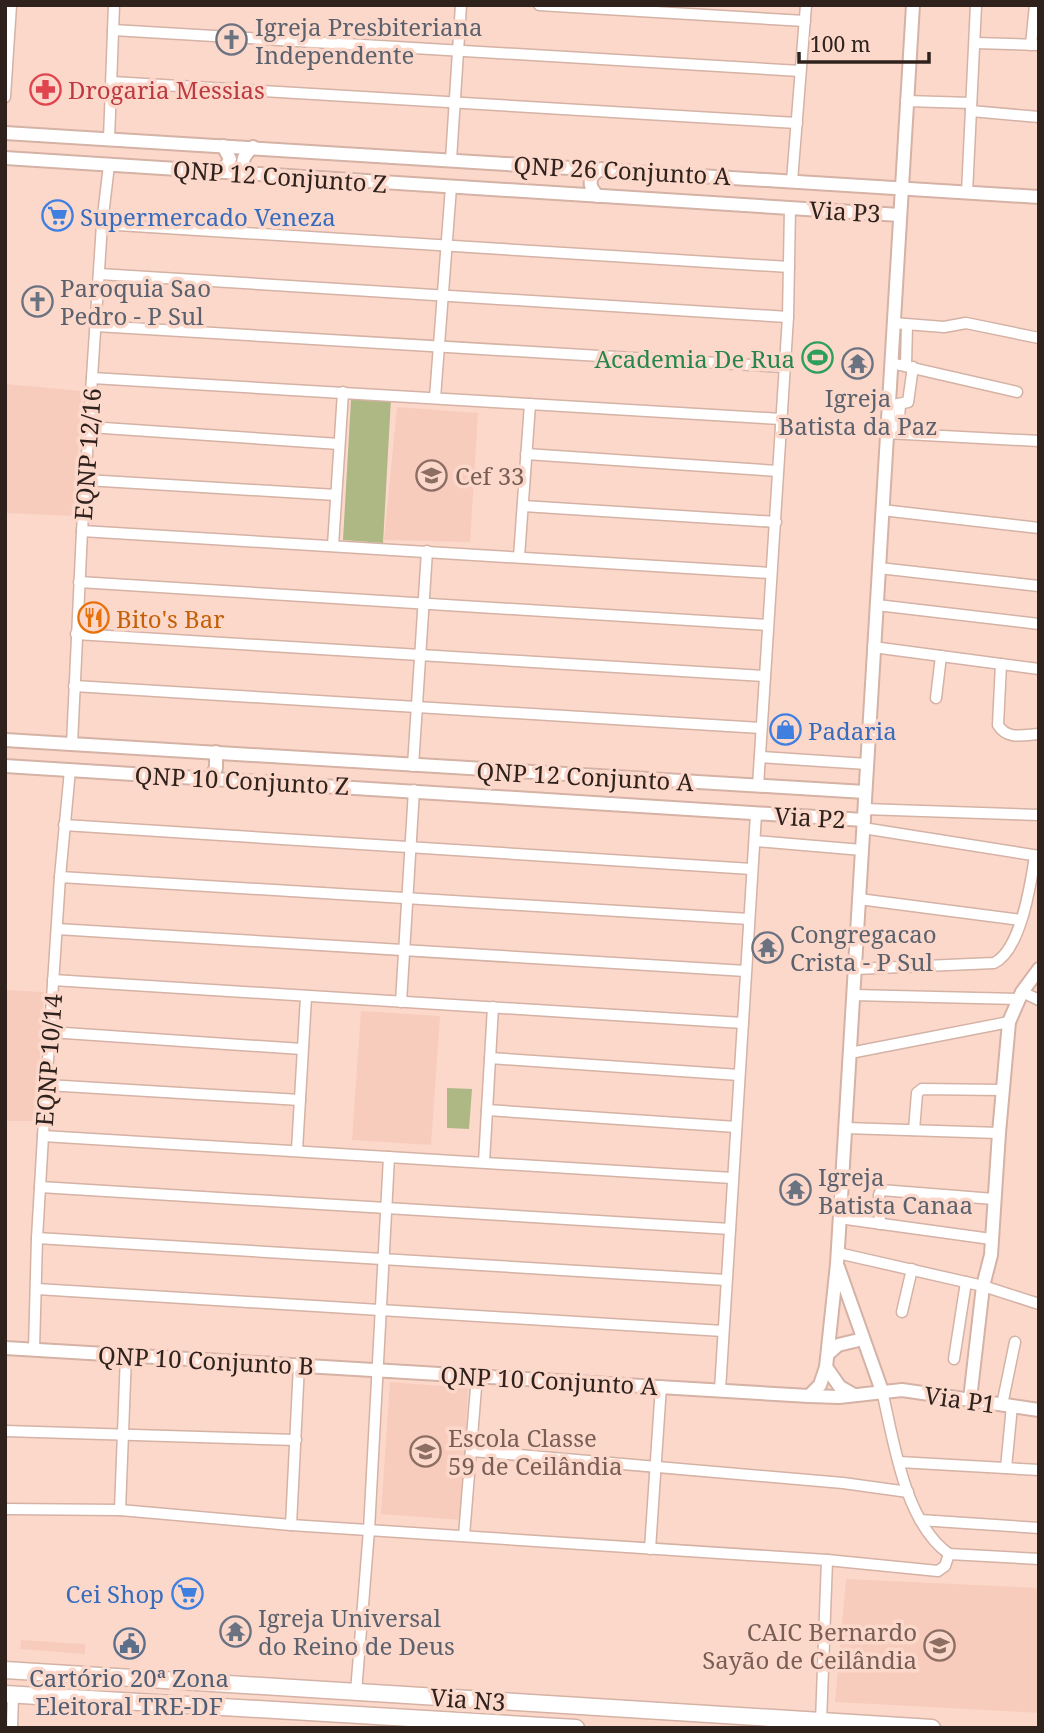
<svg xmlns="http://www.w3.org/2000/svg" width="1044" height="1733" font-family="'Noto Serif',serif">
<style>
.built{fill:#f7ccbc}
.green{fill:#adb884}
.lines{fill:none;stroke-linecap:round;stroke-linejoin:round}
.minor-casing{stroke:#d4b2a5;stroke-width:13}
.tertiary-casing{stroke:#d4b2a5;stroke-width:16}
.primary-casing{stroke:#d4b2a5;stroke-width:19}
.minor{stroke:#fff;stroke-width:10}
.tertiary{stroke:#fff;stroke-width:12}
.primary{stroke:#fff;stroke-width:16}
.labels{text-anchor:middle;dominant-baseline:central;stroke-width:7;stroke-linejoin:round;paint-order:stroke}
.worship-label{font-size:24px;fill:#5b616d;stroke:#fcd8cb;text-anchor:start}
.health-label{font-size:24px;fill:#be3a42;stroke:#fcd8cb;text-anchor:start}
.street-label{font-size:24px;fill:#2f221d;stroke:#fcd8cb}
.shop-label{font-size:24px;fill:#366cbe;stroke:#fcd8cb;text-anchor:start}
.leisure-label{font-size:24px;fill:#27864d;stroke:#fcd8cb;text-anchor:end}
.education-label{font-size:24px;fill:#785e54;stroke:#fcd8cb;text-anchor:start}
.food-label{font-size:24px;fill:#c56008;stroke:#fcd8cb;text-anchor:start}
.service-label{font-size:24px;fill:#4e5e75;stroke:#fcd8cb}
</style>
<rect width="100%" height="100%" fill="#fcd8cb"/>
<g class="built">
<polygon points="5,384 82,391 74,516 5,513"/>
<polygon points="397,407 478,413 470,542 384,540"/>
<polygon points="5,990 44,992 36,1121 5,1121"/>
<polygon points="361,1011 440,1016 431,1145 352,1140"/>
<polygon points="390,1382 468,1388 461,1520 381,1514"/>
<polygon points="846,1579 1039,1588 1039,1713 835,1702"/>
<polygon points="21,1640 85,1644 85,1654 20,1649"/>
</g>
<g class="green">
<polygon points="391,398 383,543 343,540 351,400"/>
<polygon points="447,1088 472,1089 469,1129 447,1128"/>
</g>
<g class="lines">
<defs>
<g id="minor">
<polyline points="539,5 805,21"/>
<polyline points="113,30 800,71"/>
<polyline points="975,43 1039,45"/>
<polyline points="1031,45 1035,5"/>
<polyline points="112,82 797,123"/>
<polyline points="5,97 11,5"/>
<polyline points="906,101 971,103"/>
<polyline points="971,111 1039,117"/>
<polyline points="109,139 114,5"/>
<polyline points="451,160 461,5"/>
<polyline points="792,181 806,5"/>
<polyline points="967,193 976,5"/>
<polyline points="102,224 789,267"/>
<polyline points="99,274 788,317"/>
<polyline points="893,323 944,327 966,323 1039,338"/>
<polyline points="96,326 785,367"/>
<polyline points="891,363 1017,392"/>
<polyline points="906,365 907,325"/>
<polyline points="92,378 781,419"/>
<polyline points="435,398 451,187"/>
<polyline points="888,406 908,402 913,367"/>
<polyline points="89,427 339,444"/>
<polyline points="887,433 1039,441"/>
<polyline points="898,433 900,405"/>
<polyline points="526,454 778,471"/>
<polyline points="86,480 336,495"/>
<polyline points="523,506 776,522"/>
<polyline points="882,510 1039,528"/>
<polyline points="82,531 770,573"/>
<polyline points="333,546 343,392"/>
<polyline points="519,557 530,404"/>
<polyline points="879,568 1039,586"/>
<polyline points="79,582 767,625"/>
<polyline points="877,605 1039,624"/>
<polyline points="76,634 764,676"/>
<polyline points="873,647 1039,669"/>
<path d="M1001,664L998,725C1007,740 1023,735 1039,734"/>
<polyline points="74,686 761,728"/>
<polyline points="936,698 941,656"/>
<polyline points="72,744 82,531 102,224 109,165"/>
<polyline points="760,757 867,764"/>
<polyline points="413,766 427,551"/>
<polyline points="758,786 788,317 790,208"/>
<polyline points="864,809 1039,815"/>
<polyline points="64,825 752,869"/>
<polyline points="863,828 1039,856"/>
<polyline points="755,841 862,850"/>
<polyline points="60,877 749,919"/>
<polyline points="859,899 1021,920"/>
<polyline points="57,929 746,971"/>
<path d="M855,969L994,963C1021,950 1031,883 1035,856"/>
<polyline points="53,980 743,1023"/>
<polyline points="1022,992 1039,1000"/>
<polyline points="853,995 1018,999"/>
<polyline points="401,1002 414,790"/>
<polyline points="50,1032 302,1049"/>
<polyline points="850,1053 1009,1022"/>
<polyline points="490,1058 739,1075"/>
<polyline points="47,1085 300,1100"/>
<polyline points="487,1110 736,1127"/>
<polyline points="845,1128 999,1133"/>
<polyline points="914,1130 917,1093 922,1089 1002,1090"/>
<polyline points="43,1136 732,1178"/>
<polyline points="297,1150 306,997"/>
<polyline points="484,1162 493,1007"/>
<polyline points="40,1187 730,1229"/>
<polyline points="839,1218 991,1239"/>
<polyline points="880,1224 879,1195 881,1190 994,1199"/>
<polyline points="37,1238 726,1280"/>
<polyline points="838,1253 983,1286 1039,1304"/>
<polyline points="37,1289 723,1331"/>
<polyline points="902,1312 912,1269"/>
<polyline points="34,1350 37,1238 43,1136 60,877 70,770"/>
<polyline points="954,1359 966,1282"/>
<polyline points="720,1390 756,814"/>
<path d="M882,1391C894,1441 904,1522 949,1554"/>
<polyline points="1002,1405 1015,1342"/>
<polyline points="5,1431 296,1440"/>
<polyline points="472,1451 843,1483 908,1492"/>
<polyline points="899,1462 1039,1470"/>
<polyline points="1006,1468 1012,1406"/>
<polyline points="5,1509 120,1510 291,1525 827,1560 938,1571 945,1566 949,1554"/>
<polyline points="120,1510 126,1355"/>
<polyline points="920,1520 1039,1528"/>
<polyline points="291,1525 299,1365"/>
<polyline points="464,1536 477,1375"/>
<polyline points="650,1549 661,1386"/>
<polyline points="949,1554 1039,1559"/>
<polyline points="356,1692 369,1530 389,1157"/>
<polyline points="821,1722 827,1560"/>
<polyline points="12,1728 13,1694"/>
</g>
<g id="tertiary">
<polyline points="5,133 1039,197"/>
<polyline points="5,158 900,215"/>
<polyline points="218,172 227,165 230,159 223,146"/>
<path d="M247,174C240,161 243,156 253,147"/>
<path d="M598,196C587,186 588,175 602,169"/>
<polyline points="5,740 865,792"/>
<polyline points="5,766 864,820"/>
<polyline points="211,777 216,768 216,752"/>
<polyline points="838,1267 882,1391"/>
<polyline points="5,1348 809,1396 839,1397 902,1390 1039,1410"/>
<polyline points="828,1354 838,1345 863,1339"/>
<polyline points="826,1367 840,1387 854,1395"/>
<polyline points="809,1396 820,1385 826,1367 837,1264 913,5"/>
<polyline points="970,1399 983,1286 991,1255 999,1133 1009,1022 1022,992 1039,969"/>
</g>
<g id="primary">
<polyline points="5,1670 932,1728"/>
<polyline points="5,1694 576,1728"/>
</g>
</defs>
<use href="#minor" class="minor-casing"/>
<use href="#tertiary" class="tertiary-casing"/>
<use href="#primary" class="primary-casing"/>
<use href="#minor" class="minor"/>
<use href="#tertiary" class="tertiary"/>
<use href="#primary" class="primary"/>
</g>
<defs>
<symbol id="church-ring" viewBox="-11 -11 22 22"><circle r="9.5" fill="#fcd8cb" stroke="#6b7280" stroke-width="1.5"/><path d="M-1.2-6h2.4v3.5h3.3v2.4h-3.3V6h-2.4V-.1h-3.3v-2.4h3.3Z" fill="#6b7280"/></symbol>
<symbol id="pharmacy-ring" viewBox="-11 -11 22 22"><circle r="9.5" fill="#fcd8cb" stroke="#e0444e" stroke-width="1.5"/><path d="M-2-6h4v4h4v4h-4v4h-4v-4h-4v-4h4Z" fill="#e0444e"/></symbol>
<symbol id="supermarket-ring" viewBox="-11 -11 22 22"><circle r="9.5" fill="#fcd8cb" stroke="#3f7fe0" stroke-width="1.5"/><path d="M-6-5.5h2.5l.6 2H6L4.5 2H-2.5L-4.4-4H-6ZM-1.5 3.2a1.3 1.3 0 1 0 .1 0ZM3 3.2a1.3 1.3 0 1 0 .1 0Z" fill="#3f7fe0"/></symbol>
<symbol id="stadium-ring" viewBox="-11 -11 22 22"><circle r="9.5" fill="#fcd8cb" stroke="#2e9e5b" stroke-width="1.5"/><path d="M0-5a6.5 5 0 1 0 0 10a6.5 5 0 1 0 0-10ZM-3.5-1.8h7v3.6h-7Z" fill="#2e9e5b"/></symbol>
<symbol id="temple-ring" viewBox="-11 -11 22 22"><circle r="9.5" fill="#fcd8cb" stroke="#6b7280" stroke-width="1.5"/><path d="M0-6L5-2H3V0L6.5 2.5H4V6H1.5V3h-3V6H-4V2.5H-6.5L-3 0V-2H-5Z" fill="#6b7280"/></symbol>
<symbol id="school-ring" viewBox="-11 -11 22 22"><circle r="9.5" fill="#fcd8cb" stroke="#8d6e63" stroke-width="1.5"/><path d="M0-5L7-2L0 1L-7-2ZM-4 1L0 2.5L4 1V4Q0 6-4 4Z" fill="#8d6e63"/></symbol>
<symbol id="restaurant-ring" viewBox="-11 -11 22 22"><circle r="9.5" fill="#fcd8cb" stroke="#e8710a" stroke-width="1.5"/><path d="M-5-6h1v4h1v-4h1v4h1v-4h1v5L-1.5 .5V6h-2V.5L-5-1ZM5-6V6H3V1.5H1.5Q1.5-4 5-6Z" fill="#e8710a"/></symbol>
<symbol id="shop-ring" viewBox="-11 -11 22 22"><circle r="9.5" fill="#fcd8cb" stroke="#3f7fe0" stroke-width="1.5"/><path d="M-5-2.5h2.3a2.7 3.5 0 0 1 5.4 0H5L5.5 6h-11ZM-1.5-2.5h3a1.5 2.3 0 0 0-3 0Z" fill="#3f7fe0"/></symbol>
<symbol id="civic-ring" viewBox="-11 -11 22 22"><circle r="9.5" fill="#fcd8cb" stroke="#5c6f8a" stroke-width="1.5"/><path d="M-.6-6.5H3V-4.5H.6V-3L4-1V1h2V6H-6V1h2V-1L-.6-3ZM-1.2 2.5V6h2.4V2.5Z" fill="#5c6f8a"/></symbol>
</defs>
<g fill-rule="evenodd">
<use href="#church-ring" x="214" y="22" width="35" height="35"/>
<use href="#pharmacy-ring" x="28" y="72" width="35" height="35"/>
<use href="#supermarket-ring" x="40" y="198" width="35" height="35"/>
<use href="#church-ring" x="20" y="284" width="35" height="35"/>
<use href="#stadium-ring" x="800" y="340" width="35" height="35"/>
<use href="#temple-ring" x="840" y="346" width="35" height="35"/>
<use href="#school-ring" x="414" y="458" width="35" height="35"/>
<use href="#restaurant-ring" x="76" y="600" width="35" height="35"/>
<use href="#shop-ring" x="768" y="712" width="35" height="35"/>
<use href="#temple-ring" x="750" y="930" width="35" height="35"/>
<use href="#temple-ring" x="778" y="1172" width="35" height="35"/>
<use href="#school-ring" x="408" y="1434" width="35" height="35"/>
<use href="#supermarket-ring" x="170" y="1576" width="35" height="35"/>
<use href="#temple-ring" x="218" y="1614" width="35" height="35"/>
<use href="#civic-ring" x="112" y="1626" width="35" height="35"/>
<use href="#school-ring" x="922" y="1628" width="35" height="35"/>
</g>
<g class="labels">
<g class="worship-label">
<text x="255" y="26">Igreja Presbiteriana<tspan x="255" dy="28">Independente</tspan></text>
<text x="60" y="287">Paroquia Sao<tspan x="60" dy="28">Pedro - P Sul</tspan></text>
<text x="858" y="397" text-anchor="middle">Igreja<tspan x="858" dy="28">Batista da Paz</tspan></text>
<text x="790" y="933">Congregacao<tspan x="790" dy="28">Crista - P Sul</tspan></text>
<text x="818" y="1176">Igreja<tspan x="818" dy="28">Batista Canaa</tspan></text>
<text x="258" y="1617">Igreja Universal<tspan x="258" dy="28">do Reino de Deus</tspan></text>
</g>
<g class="health-label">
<text x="68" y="89">Drogaria Messias</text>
</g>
<g class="street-label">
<text transform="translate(622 170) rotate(3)">QNP 26 Conjunto A</text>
<text transform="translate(280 176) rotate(4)">QNP 12 Conjunto Z</text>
<text transform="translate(845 211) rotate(3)">Via P3</text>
<text transform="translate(87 454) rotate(-86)">EQNP 12/16</text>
<text transform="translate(585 776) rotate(3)">QNP 12 Conjunto A</text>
<text transform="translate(242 780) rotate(3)">QNP 10 Conjunto Z</text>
<text transform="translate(810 817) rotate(3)">Via P2</text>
<text transform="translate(48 1060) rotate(-86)">EQNP 10/14</text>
<text transform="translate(206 1360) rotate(3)">QNP 10 Conjunto B</text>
<text transform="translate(549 1380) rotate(3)">QNP 10 Conjunto A</text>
<text transform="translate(960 1399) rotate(8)">Via P1</text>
<text transform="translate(468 1699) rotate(4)">Via N3</text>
</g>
<g class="shop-label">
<text x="80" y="216">Supermercado Veneza</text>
<text x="808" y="730">Padaria</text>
<text x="164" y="1593" text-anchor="end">Cei Shop</text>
</g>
<g class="leisure-label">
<text x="795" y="358">Academia De Rua</text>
</g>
<g class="education-label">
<text x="455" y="475">Cef 33</text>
<text x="448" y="1437">Escola Classe<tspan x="448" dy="28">59 de Ceilândia</tspan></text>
<text x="917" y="1631" text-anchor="end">CAIC Bernardo<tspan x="917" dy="28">Sayão de Ceilândia</tspan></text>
</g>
<g class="food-label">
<text x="116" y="618">Bito's Bar</text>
</g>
<g class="service-label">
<text x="129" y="1677">Cartório 20ª Zona<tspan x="129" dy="28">Eleitoral TRE-DF</tspan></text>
</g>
</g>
<rect width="1044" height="1733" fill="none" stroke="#2f221d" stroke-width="14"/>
<path d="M799 52v10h130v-10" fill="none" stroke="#2f221d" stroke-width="3.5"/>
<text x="810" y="52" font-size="21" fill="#2f221d" stroke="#fcd8cb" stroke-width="5" paint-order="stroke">100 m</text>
</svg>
